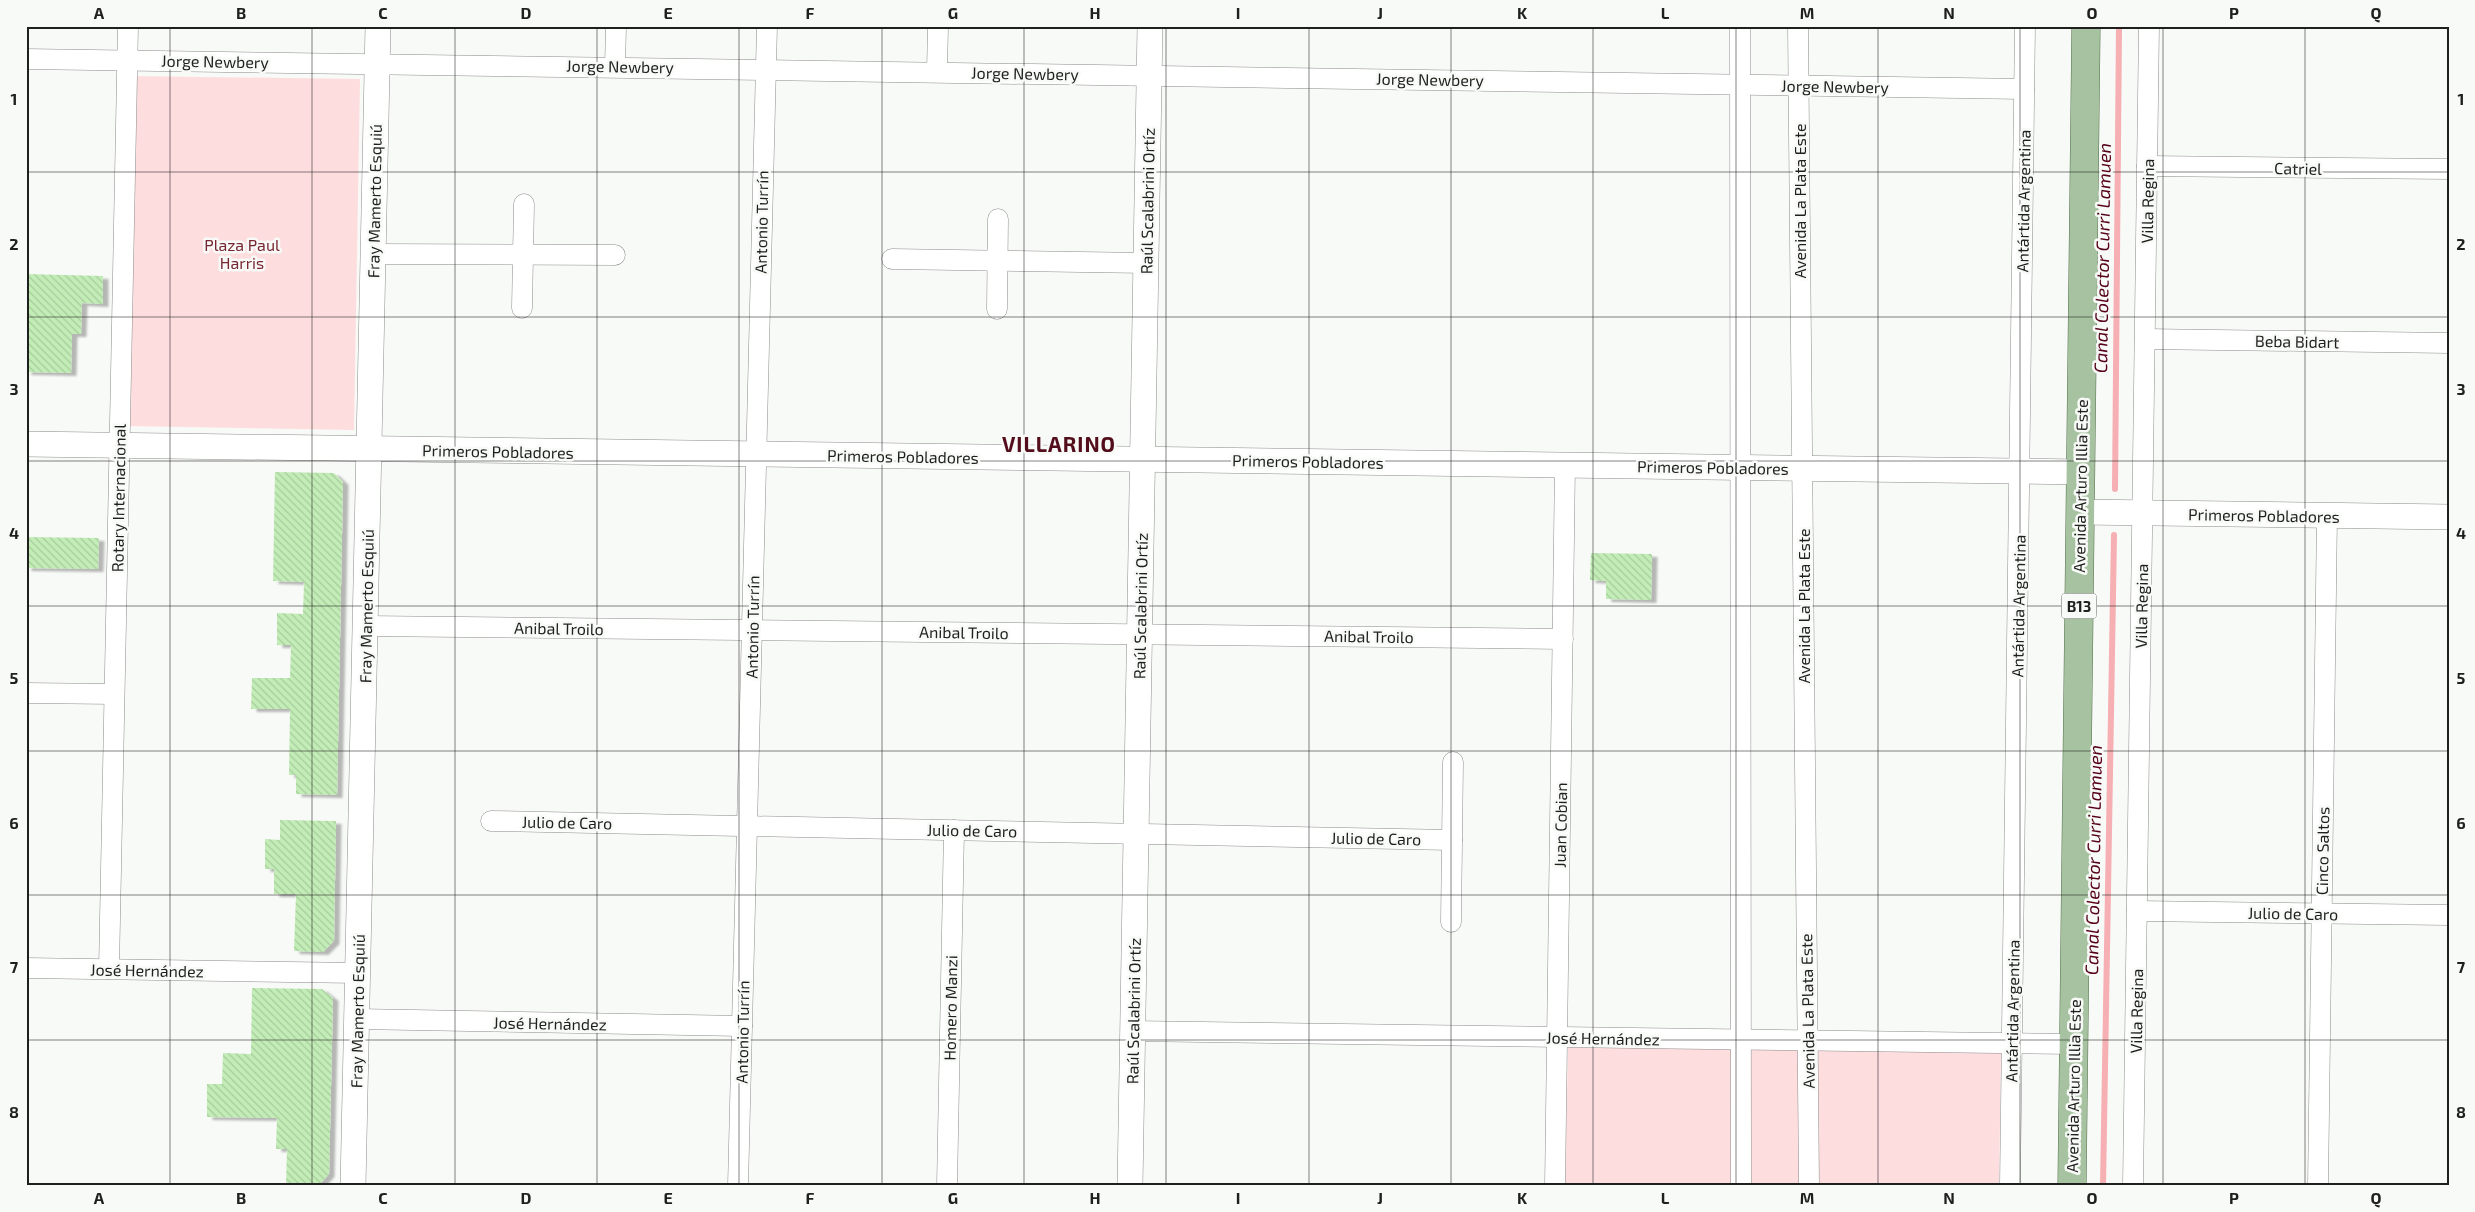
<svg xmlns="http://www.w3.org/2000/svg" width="2475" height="1212" font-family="'Exo 2',sans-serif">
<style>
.green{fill:#fdddde}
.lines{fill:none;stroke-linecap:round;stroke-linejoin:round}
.stream{stroke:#f6afb2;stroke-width:6}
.building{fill:url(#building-back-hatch);filter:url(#shadow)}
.minor-casing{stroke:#8b8d8b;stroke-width:21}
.tertiary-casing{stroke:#8b8d8b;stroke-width:26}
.primary-casing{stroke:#526f4a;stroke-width:29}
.minor{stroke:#fff;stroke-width:20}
.tertiary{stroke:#fff;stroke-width:25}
.primary{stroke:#a7c2a0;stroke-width:28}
.grid{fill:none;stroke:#1f1f1e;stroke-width:1;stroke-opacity:0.55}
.labels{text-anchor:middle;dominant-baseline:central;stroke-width:5;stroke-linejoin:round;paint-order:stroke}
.shield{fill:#f8faf7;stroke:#60615f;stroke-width:1}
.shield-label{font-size:15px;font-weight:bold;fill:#1f1f1e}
.street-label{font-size:16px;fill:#1f1f1e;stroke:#f8faf7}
.park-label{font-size:16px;fill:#782632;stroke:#f8faf7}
.water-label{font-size:18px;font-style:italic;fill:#550017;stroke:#f8faf7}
.district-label{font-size:21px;font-weight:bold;letter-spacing:1px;fill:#530d1b;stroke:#f8faf7}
.neatline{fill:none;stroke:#1f1f1e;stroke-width:2}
.grid-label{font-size:16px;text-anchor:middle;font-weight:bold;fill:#1f1f1e}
</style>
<defs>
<pattern id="building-back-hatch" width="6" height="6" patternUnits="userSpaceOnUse" patternTransform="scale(1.25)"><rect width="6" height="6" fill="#c3edb7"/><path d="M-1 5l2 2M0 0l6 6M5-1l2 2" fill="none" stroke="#a7cb9d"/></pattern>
<filter id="shadow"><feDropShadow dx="5.5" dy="3" stdDeviation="1" flood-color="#0004"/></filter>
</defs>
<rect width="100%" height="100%" fill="#f8faf7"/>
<g class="green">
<polygon points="130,76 360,79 354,430 124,426"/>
<polygon points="1568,1045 2001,1053 1999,1186 1565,1186"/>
</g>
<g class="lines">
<g class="stream">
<polyline points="2115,489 2119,26"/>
<polyline points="2103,1186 2114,535"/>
</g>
</g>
<g class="building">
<polygon points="26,274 103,276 103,304 82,303 81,334 72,334 71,373 26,372"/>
<polygon points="275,472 334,473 343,482 337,795 296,794 296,775 289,775 290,709 251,709 252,678 290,678 291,645 277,645 277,613 303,614 304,582 273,581"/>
<polygon points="26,537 99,538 98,569 26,568"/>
<polygon points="1591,553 1652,554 1651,600 1606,599 1606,581 1590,580"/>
<polygon points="280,820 336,821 334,941 323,952 294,951 296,894 274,894 274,869 265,869 265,839 280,840"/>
<polygon points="252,988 322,989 333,998 329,1174 318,1186 286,1185 287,1149 276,1149 277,1118 207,1117 207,1084 222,1084 223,1053 251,1054"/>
</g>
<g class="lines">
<defs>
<g id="minor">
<polyline points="1740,26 1741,1186"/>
<polyline points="1798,26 1809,1186"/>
<polyline points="26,59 2024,89"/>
<polyline points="615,66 616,26"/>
<polyline points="937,71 938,26"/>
<polyline points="2147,166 2449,169"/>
<polyline points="373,254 615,255"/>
<polyline points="892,259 1146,263"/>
<polyline points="522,308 524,204"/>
<polyline points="997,309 998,219"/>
<polyline points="2145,339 2449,343"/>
<polyline points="365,626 1563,639"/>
<polyline points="26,693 114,694"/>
<polyline points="491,821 1452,840"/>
<polyline points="2137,911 2449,915"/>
<polyline points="1451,922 1453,762"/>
<polyline points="26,968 358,973"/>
<polyline points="109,969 128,26"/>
<polyline points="357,1019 742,1026"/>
<polyline points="1132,1031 2074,1044"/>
<polyline points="738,1186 767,26"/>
<polyline points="947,1186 954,830"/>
<polyline points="1555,1186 1565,465"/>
<polyline points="2010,1186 2025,26"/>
<polyline points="2133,1186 2149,26"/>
<polyline points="2318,1186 2327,515"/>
</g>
<g id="tertiary">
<polyline points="26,444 2080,472"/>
<polyline points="2080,512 2449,517"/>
<polyline points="353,1186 378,26"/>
<polyline points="1130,1186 1150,26"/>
</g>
<polyline id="primary" points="2072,1186 2086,26"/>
</defs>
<use href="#minor" class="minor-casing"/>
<use href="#tertiary" class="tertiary-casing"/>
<use href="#primary" class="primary-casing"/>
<use href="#minor" class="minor"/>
<use href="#tertiary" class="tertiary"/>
<use href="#primary" class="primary"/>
</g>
<path class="grid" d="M170,26V1186M312,26V1186M455,26V1186M597,26V1186M739,26V1186M882,26V1186M1024,26V1186M1166,26V1186M1309,26V1186M1451,26V1186M1593,26V1186M1736,26V1186M1878,26V1186M2020,26V1186M2163,26V1186M2305,26V1186M26,172H2449M26,317H2449M26,461H2449M26,606H2449M26,751H2449M26,895H2449M26,1040H2449"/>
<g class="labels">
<rect class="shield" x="2061.5" y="593.5" width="35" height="25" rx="4"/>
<g class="shield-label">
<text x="2079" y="606">B13</text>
</g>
<g class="street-label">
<text transform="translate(215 61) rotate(1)">Jorge Newbery</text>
<text transform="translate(620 66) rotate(1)">Jorge Newbery</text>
<text transform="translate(1025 73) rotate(1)">Jorge Newbery</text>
<text transform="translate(1430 79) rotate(1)">Jorge Newbery</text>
<text transform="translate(1835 86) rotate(1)">Jorge Newbery</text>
<text transform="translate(2298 168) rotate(1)">Catriel</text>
<text transform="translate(374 201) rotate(-89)">Fray Mamerto Esquiú</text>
<text transform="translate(1147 201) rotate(-89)">Raúl Scalabrini Ortíz</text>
<text transform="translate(1799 201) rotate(-90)">Avenida La Plata Este</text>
<text transform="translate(2023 201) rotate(-89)">Antártida Argentina</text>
<text transform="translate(2147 201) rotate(-89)">Villa Regina</text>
<text transform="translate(761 222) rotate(-89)">Antonio Turrín</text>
<text transform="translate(2297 341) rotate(1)">Beba Bidart</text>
<text transform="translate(498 451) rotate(1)">Primeros Pobladores</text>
<text transform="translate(903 456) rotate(1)">Primeros Pobladores</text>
<text transform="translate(1308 461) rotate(1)">Primeros Pobladores</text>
<text transform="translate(1713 467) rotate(1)">Primeros Pobladores</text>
<text transform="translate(2080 486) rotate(-89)">Avenida Arturo Illia Este</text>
<text transform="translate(118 498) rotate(-89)">Rotary Internacional</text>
<text transform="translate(2264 515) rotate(1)">Primeros Pobladores</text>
<text transform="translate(366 606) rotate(-89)">Fray Mamerto Esquiú</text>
<text transform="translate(1140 606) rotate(-89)">Raúl Scalabrini Ortíz</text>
<text transform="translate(1803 606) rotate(-90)">Avenida La Plata Este</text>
<text transform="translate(2018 606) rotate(-89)">Antártida Argentina</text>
<text transform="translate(2141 606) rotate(-89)">Villa Regina</text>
<text transform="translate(752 627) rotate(-89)">Antonio Turrín</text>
<text transform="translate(559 628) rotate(1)">Anibal Troilo</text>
<text transform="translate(964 632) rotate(1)">Anibal Troilo</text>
<text transform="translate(1369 636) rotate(1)">Anibal Troilo</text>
<text transform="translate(567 822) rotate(1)">Julio de Caro</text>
<text transform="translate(1560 825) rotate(-89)">Juan Cobian</text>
<text transform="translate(972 830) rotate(1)">Julio de Caro</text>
<text transform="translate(1376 838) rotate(1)">Julio de Caro</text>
<text transform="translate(2322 851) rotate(-89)">Cinco Saltos</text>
<text transform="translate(2293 913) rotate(1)">Julio de Caro</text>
<text transform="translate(147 970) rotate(1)">José Hernández</text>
<text transform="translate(950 1008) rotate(-89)">Homero Manzi</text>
<text transform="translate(357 1011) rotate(-89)">Fray Mamerto Esquiú</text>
<text transform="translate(1133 1011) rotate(-89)">Raúl Scalabrini Ortíz</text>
<text transform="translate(1807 1011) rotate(-91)">Avenida La Plata Este</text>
<text transform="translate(2012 1011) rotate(-89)">Antártida Argentina</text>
<text transform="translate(2136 1011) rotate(-89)">Villa Regina</text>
<text transform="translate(550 1023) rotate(1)">José Hernández</text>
<text transform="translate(742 1032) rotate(-89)">Antonio Turrín</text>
<text transform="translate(1603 1038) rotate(1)">José Hernández</text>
<text transform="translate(2073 1086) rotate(-89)">Avenida Arturo Illia Este</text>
</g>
<g class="park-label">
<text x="242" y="244">Plaza Paul<tspan x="242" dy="18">Harris</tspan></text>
</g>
<g class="water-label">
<text transform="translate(2102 258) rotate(-89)">Canal Colector Curri Lamuen</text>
<text transform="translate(2093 860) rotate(-89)">Canal Colector Curri Lamuen</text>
</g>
<g class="district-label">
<text x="1059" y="443">VILLARINO</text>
</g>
</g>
<rect width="2475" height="1212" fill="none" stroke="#f8faf7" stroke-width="55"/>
<rect x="28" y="28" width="2420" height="1156" class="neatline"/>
<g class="grid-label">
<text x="99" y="19">A</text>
<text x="241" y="19">B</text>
<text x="383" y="19">C</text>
<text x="526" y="19">D</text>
<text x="668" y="19">E</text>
<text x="810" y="19">F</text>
<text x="953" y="19">G</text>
<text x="1095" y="19">H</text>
<text x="1238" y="19">I</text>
<text x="1380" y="19">J</text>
<text x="1522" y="19">K</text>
<text x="1665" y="19">L</text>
<text x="1807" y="19">M</text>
<text x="1949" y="19">N</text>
<text x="2092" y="19">O</text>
<text x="2234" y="19">P</text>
<text x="2376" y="19">Q</text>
<text x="14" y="105">1</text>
<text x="2461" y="105">1</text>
<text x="14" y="250">2</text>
<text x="2461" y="250">2</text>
<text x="14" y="395">3</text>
<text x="2461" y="395">3</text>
<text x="14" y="539">4</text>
<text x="2461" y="539">4</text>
<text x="14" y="684">5</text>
<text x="2461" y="684">5</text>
<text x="14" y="829">6</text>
<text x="2461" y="829">6</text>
<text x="14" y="973">7</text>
<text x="2461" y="973">7</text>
<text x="14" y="1118">8</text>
<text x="2461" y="1118">8</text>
<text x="99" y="1204">A</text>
<text x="241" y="1204">B</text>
<text x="383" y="1204">C</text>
<text x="526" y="1204">D</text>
<text x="668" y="1204">E</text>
<text x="810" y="1204">F</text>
<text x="953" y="1204">G</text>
<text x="1095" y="1204">H</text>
<text x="1238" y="1204">I</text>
<text x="1380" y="1204">J</text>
<text x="1522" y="1204">K</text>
<text x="1665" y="1204">L</text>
<text x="1807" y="1204">M</text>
<text x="1949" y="1204">N</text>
<text x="2092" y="1204">O</text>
<text x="2234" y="1204">P</text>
<text x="2376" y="1204">Q</text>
</g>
</svg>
